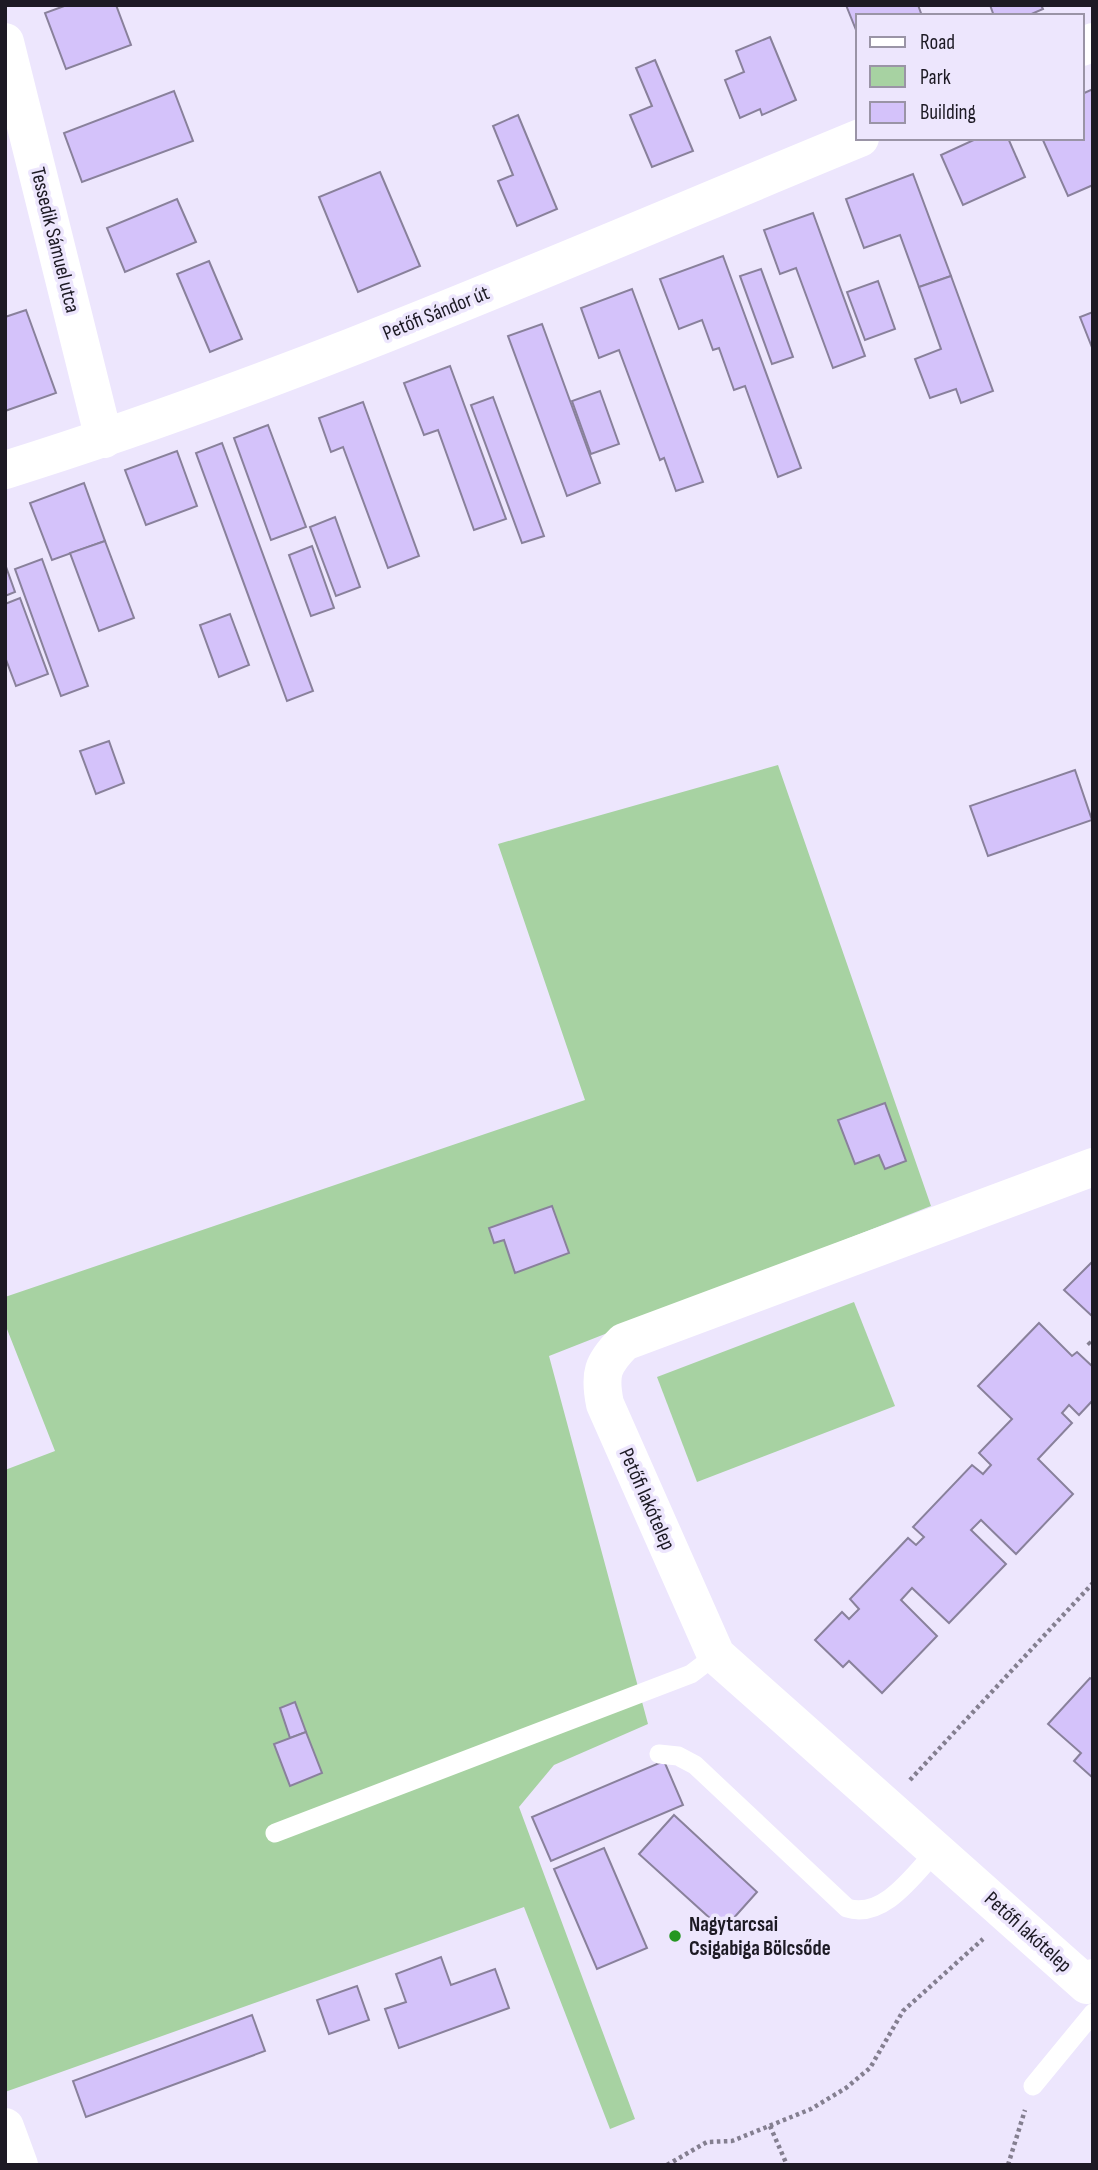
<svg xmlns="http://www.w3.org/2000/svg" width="1098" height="2170" font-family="'Sofia Sans Condensed',sans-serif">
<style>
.green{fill:#a7d2a2}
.building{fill:#d4c2fa;stroke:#89819b;stroke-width:2}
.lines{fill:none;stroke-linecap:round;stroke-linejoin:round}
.path{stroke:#847f90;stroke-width:4.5;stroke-dasharray:3.5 3.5;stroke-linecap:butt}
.lane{stroke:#fff;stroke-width:19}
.street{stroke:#fff;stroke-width:38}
.secondary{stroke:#fff;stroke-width:38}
.poi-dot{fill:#259622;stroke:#ede6fd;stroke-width:2.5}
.labels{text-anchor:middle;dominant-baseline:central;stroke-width:7;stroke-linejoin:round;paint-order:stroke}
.street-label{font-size:21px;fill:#1d1a24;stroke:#ede6fd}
.poi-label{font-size:21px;font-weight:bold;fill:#1d1a24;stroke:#ede6fd;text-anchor:start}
</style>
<rect width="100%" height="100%" fill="#ede6fd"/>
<g class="green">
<polygon points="778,765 931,1206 549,1356 648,1724 554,1765 519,1807 635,2119 610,2129 524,1907 5,2092 5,1470 55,1451 5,1324 5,1297 585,1100 498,844"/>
<polygon points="854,1302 895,1406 697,1482 657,1377"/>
</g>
<g class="building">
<polygon points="67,5 116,5 131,45 66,69 45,13"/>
<polygon points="846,5 918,5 922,16 858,16 858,35"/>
<polygon points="990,5 1041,5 1043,9 1027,16 994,16"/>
<polygon points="770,37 796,100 762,115 760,109 740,118 725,80 744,72 736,51"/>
<polygon points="655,60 693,151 652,167 630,115 652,106 636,68"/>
<polygon points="1093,89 1093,185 1068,196 1042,138 1082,138 1082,94"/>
<polygon points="174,91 193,141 82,182 64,133"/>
<polygon points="518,115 557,209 517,226 498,181 513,175 493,126"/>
<polygon points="978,138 1008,138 1025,177 963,205 941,155"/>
<polygon points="380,172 420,266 358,292 319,197"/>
<polygon points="913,174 951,276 919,287 900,235 864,248 846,199"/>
<polygon points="177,199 196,242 125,272 107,228"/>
<polygon points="813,213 865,356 833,368 796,268 780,274 764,230"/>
<polygon points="723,256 801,468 778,477 745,386 734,390 719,348 713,350 702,320 679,329 660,279"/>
<polygon points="209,261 242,339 210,352 177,274"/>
<polygon points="761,269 793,357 772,364 740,276"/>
<polygon points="951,276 993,391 961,403 956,389 930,398 915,359 941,349 919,287"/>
<polygon points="878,281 895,329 865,340 847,292"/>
<polygon points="632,289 703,482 676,491 664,458 660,460 619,350 599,358 581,308"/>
<polygon points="26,310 56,393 5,411 5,317"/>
<polygon points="1093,312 1093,350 1080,317"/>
<polygon points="542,324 600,483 567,496 508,336"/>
<polygon points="450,366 506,519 474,530 438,430 424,435 404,383"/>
<polygon points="600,391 619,444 591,454 572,401"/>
<polygon points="493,397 544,536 522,543 471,405"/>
<polygon points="363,402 419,556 388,568 343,447 331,452 319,418"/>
<polygon points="268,425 306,527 271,540 234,438"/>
<polygon points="222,443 313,691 287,701 196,453"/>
<polygon points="177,451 197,506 146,525 125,470"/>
<polygon points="84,483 105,541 52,560 30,503"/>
<polygon points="335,517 360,587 336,596 310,527"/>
<polygon points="105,541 134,618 99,631 70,553"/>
<polygon points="312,546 334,608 311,616 289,555"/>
<polygon points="42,559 88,686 61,696 15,569"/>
<polygon points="5,564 15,592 5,596"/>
<polygon points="20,598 48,674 16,686 5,657 5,604"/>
<polygon points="230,614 249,665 219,677 200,625"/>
<polygon points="109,741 124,783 96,794 80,751"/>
<polygon points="1075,770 1092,820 988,856 970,806"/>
<polygon points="885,1103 906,1161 885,1169 879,1155 855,1164 838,1120"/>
<polygon points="552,1206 569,1253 515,1273 504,1240 494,1243 489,1228"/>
<polygon points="1093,1261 1093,1317 1064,1290"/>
<polygon points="1039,1323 1072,1356 1077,1352 1093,1367 1093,1400 1079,1415 1069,1405 1062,1413 1072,1423 1038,1459 1073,1494 1016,1554 981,1520 971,1530 1006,1564 949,1623 912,1588 901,1600 937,1636 882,1693 849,1661 843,1667 815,1640 842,1612 849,1619 859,1609 850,1599 908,1538 916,1545 924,1537 913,1527 972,1465 983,1474 991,1465 979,1453 1012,1419 978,1386"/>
<polygon points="1090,1678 1093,1680 1093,1778 1074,1761 1081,1753 1048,1724"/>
<polygon points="295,1702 306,1732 290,1738 280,1708"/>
<polygon points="306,1732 322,1773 290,1786 274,1744"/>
<polygon points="664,1761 683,1805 551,1861 532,1817"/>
<polygon points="674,1815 757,1892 723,1930 639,1854"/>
<polygon points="604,1848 647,1948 597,1969 554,1869"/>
<polygon points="441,1957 451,1985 495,1969 509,2008 399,2048 385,2009 406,2002 396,1974"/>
<polygon points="357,1986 369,2020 329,2034 317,2000"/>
<polygon points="252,2015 265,2051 86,2117 73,2081"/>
</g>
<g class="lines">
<g class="path">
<polyline points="1088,1342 1093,1347"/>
<polyline points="910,1780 1093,1583"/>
<polyline points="770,2126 787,2165"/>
<polyline points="667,2165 707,2142 732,2141 811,2109 846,2088 870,2068 903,2011 983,1939"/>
<polyline points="1008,2165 1025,2110"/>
</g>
<g class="lane">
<path d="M659,1754L678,1756L695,1765L847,1908C884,1920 915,1873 937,1850"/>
<polyline points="275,1833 691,1674 716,1655"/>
<polyline points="1033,2086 1093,2013"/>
</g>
<g class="street">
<polyline points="5,42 104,439"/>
<path d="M1093,1167L624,1342C602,1364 599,1374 605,1404L716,1655L1087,1985L1093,1978"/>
<polyline points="5,2127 19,2165"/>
</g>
<g class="secondary">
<polyline points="1082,47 1093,42"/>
<path d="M5,470C297,379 578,254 860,138"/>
</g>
</g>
<circle class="poi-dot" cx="675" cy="1936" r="7"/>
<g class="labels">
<g class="street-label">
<text transform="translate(55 240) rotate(76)">Tessedik Sámuel utca</text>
<text transform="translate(436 313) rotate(-22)">Petőfi Sándor út</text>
<text transform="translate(647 1499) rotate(66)">Petőfi lakótelep</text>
<text transform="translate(1028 1932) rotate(42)">Petőfi lakótelep</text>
</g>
<g class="poi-label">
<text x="689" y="1924">Nagytarcsai<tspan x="689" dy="24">Csigabiga Bölcsőde</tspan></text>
</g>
</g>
<rect width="1098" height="2170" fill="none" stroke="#1d1a24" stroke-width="14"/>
<rect x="856" y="14" width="228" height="126" fill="#ede6fd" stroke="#9a94a6" stroke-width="2"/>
<rect x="870" y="37" width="35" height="10" fill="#ffffff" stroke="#9a94a6" stroke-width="2"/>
<text x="920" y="49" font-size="21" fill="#1d1a24">Road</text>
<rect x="870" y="66" width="35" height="21" fill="#a7d2a2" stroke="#9a94a6" stroke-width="2"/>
<text x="920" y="84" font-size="21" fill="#1d1a24">Park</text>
<rect x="870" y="102" width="35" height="21" fill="#d4c2fa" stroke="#9a94a6" stroke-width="2"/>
<text x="920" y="119" font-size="21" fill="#1d1a24">Building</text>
</svg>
